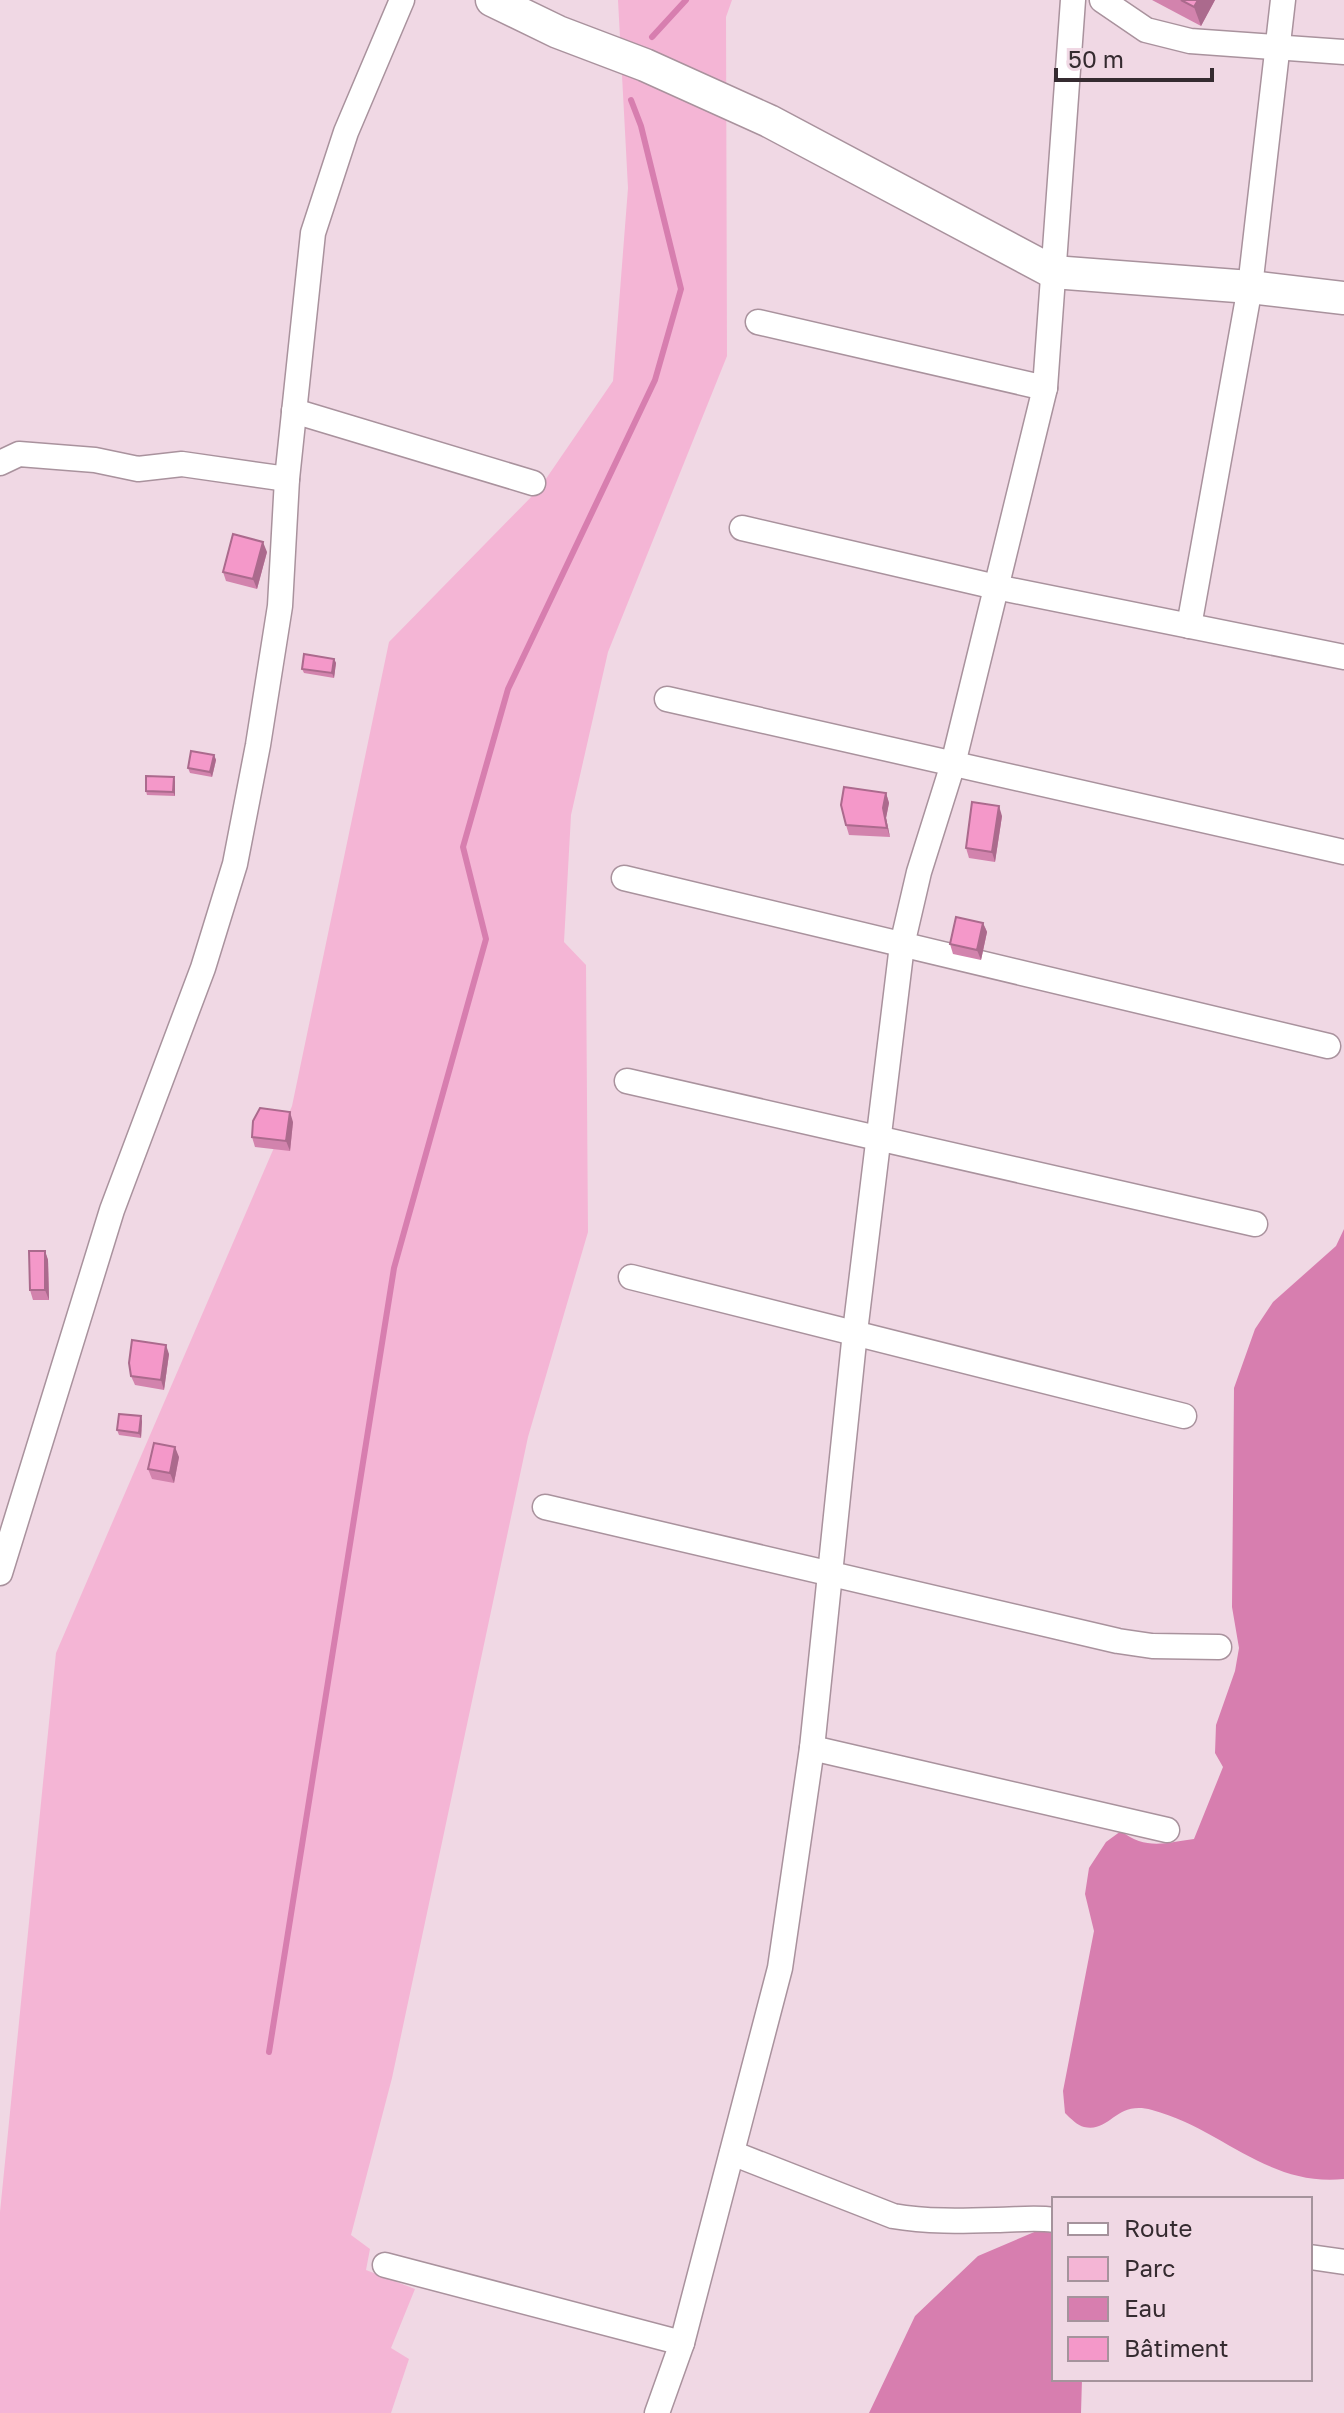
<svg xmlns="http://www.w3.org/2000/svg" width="1344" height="2413" font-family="'Golos Text',sans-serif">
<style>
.green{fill:#f4b5d5}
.water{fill:#d77eaf}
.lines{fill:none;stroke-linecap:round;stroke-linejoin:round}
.stream{stroke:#d77eaf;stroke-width:6}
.minor-casing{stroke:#a9929d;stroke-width:27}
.tertiary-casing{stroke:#a9929d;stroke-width:35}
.minor{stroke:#fff;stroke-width:24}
.tertiary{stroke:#fff;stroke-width:32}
.wall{fill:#d283ad}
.shaded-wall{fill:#ab6a8d}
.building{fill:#f498c9;stroke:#ab6a8d;stroke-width:2}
</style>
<rect width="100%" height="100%" fill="#f0d8e4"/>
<polygon class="green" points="618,0 732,0 726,17 727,356 608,652 571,815 564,942 586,965 588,1232 528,1437 392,2078 351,2235 370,2249 366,2270 415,2289 391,2348 409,2359 391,2413 0,2413 0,2212 56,1653 292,1106 389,642 539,489 613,381 628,188"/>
<g class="water">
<path d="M1344,1229V2179C1267,2187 1221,2128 1152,2110C1115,2100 1111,2133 1084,2127C1078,2126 1070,2118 1065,2113L1063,2091L1094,1931L1085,1894L1089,1868L1106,1842L1121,1831C1145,1850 1165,1843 1194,1839L1223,1767L1215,1753L1216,1725L1235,1671L1239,1648L1232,1607L1234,1388L1255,1329L1273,1302L1336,1246Z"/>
<polygon points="1039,2230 1054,2230 1054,2379 1082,2379 1081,2413 869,2413 915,2316 978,2256"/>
</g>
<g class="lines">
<g class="stream">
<polyline points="652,37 686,0"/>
<polyline points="269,2052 394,1268 486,939 463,847 508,689 655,380 681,289 641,126 631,100"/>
</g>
<defs>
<g id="minor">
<polyline points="1102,0 1146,30 1190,41 1344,52"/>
<polyline points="758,322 1045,388"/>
<polyline points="294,411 533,483"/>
<polyline points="0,463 19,454 95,460 138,469 182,464 287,479"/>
<polyline points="742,528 996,587 1344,657"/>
<polyline points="1189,626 1250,287 1283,0"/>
<polyline points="667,699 1344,852"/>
<polyline points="624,878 1328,1046"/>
<polyline points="627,1081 1255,1224"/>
<polyline points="631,1277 1184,1416"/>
<polyline points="545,1507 1118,1641 1152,1646 1219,1647"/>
<polyline points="0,1573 112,1210 203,968 235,864 258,745 280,606 287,479 313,233 346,132 402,0"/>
<polyline points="812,1748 1167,1830"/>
<path d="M732,2153L893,2216C927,2222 961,2221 996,2220C1016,2220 1034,2217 1054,2220"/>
<polyline points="1310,2257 1344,2262"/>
<polyline points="385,2265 682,2343"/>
<polyline points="657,2413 682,2343 780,1968 812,1748 855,1332 902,945 919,872 953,764 1045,388 1073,0"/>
</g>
<polyline id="tertiary" points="492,0 558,32 645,65 769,121 1053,272 1250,287 1344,298"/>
</defs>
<use href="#minor" class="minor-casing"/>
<use href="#tertiary" class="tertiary-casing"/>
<use href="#minor" class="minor"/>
<use href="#tertiary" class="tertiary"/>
</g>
<g class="wall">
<polygon points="1152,0 1215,0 1201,26"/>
<polygon points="267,552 257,589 226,581 223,572"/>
<polygon points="334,659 336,663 334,678 304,673 302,669"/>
<polygon points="214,755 216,760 212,777 190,773 188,768"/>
<polygon points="174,777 175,782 175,796 147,795 146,791"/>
<polygon points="886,793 889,803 886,818 890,837 849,835 846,825"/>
<polygon points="1002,816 995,862 969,858 966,848"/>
<polygon points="983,923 987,932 981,960 953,954 950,944"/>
<polygon points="293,1122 290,1151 255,1147 252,1137"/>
<polygon points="45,1251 48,1260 49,1300 33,1300 30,1290"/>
<polygon points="169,1354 164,1390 135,1385 131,1376"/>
<polygon points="142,1421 141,1438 119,1435 117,1430"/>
<polygon points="179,1457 174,1483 152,1479 148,1469"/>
</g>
<g class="shaded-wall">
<polygon points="1198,0 1215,0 1201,26 1194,7"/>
<polygon points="263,542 267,552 257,589 253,579"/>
<polygon points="334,659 336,663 334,678 332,673"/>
<polygon points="214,755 216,760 212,777 210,772"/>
<polygon points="174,777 175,782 175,796 173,792"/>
<polygon points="886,793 889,803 886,818 890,837 887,828 883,808"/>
<polygon points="999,806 1002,816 995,862 992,852"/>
<polygon points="983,923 987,932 981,960 977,950"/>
<polygon points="290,1112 293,1122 290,1151 286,1141"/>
<polygon points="45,1251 48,1260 49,1300 45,1290"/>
<polygon points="166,1345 169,1354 164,1390 161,1380"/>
<polygon points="141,1416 142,1421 141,1438 139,1433"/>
<polygon points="175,1447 179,1457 174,1483 170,1473"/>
</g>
<g class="building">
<polygon points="1181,0 1198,0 1194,7"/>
<polygon points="233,534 263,542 253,579 223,572"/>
<polygon points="304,654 334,659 332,673 302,669"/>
<polygon points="191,751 214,755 210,772 188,768"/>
<polygon points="146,776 174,777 173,792 146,791"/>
<polygon points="844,787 886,793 883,808 887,828 846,825 841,805"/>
<polygon points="972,802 999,806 992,852 966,848"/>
<polygon points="956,917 983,923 977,950 950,944"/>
<polygon points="260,1108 290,1112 286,1141 252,1137 253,1121"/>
<polygon points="29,1251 45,1251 45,1290 30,1290"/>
<polygon points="132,1340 166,1345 161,1380 131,1376 129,1363"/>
<polygon points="119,1414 141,1416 139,1433 117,1430"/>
<polygon points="154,1443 175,1447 170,1473 148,1469"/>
</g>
<rect x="1052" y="2197" width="260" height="184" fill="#f0d8e4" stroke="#a5939c" stroke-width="2"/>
<rect x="1068" y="2223" width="40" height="12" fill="#ffffff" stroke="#a5939c" stroke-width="2"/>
<text x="1124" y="2237" font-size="24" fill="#352b30">Route</text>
<rect x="1068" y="2257" width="40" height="24" fill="#f4b5d5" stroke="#a5939c" stroke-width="2"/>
<text x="1124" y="2277" font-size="24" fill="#352b30">Parc</text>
<rect x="1068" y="2297" width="40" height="24" fill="#d77eaf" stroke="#a5939c" stroke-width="2"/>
<text x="1124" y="2317" font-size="24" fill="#352b30">Eau</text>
<rect x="1068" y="2337" width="40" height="24" fill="#f498c9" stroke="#a5939c" stroke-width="2"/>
<text x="1124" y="2357" font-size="24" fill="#352b30">Bâtiment</text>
<path d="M1056 68v12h156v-12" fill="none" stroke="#352b30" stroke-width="4"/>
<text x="1068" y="68" font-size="24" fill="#352b30" stroke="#f0d8e4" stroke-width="6" paint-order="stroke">50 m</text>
</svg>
